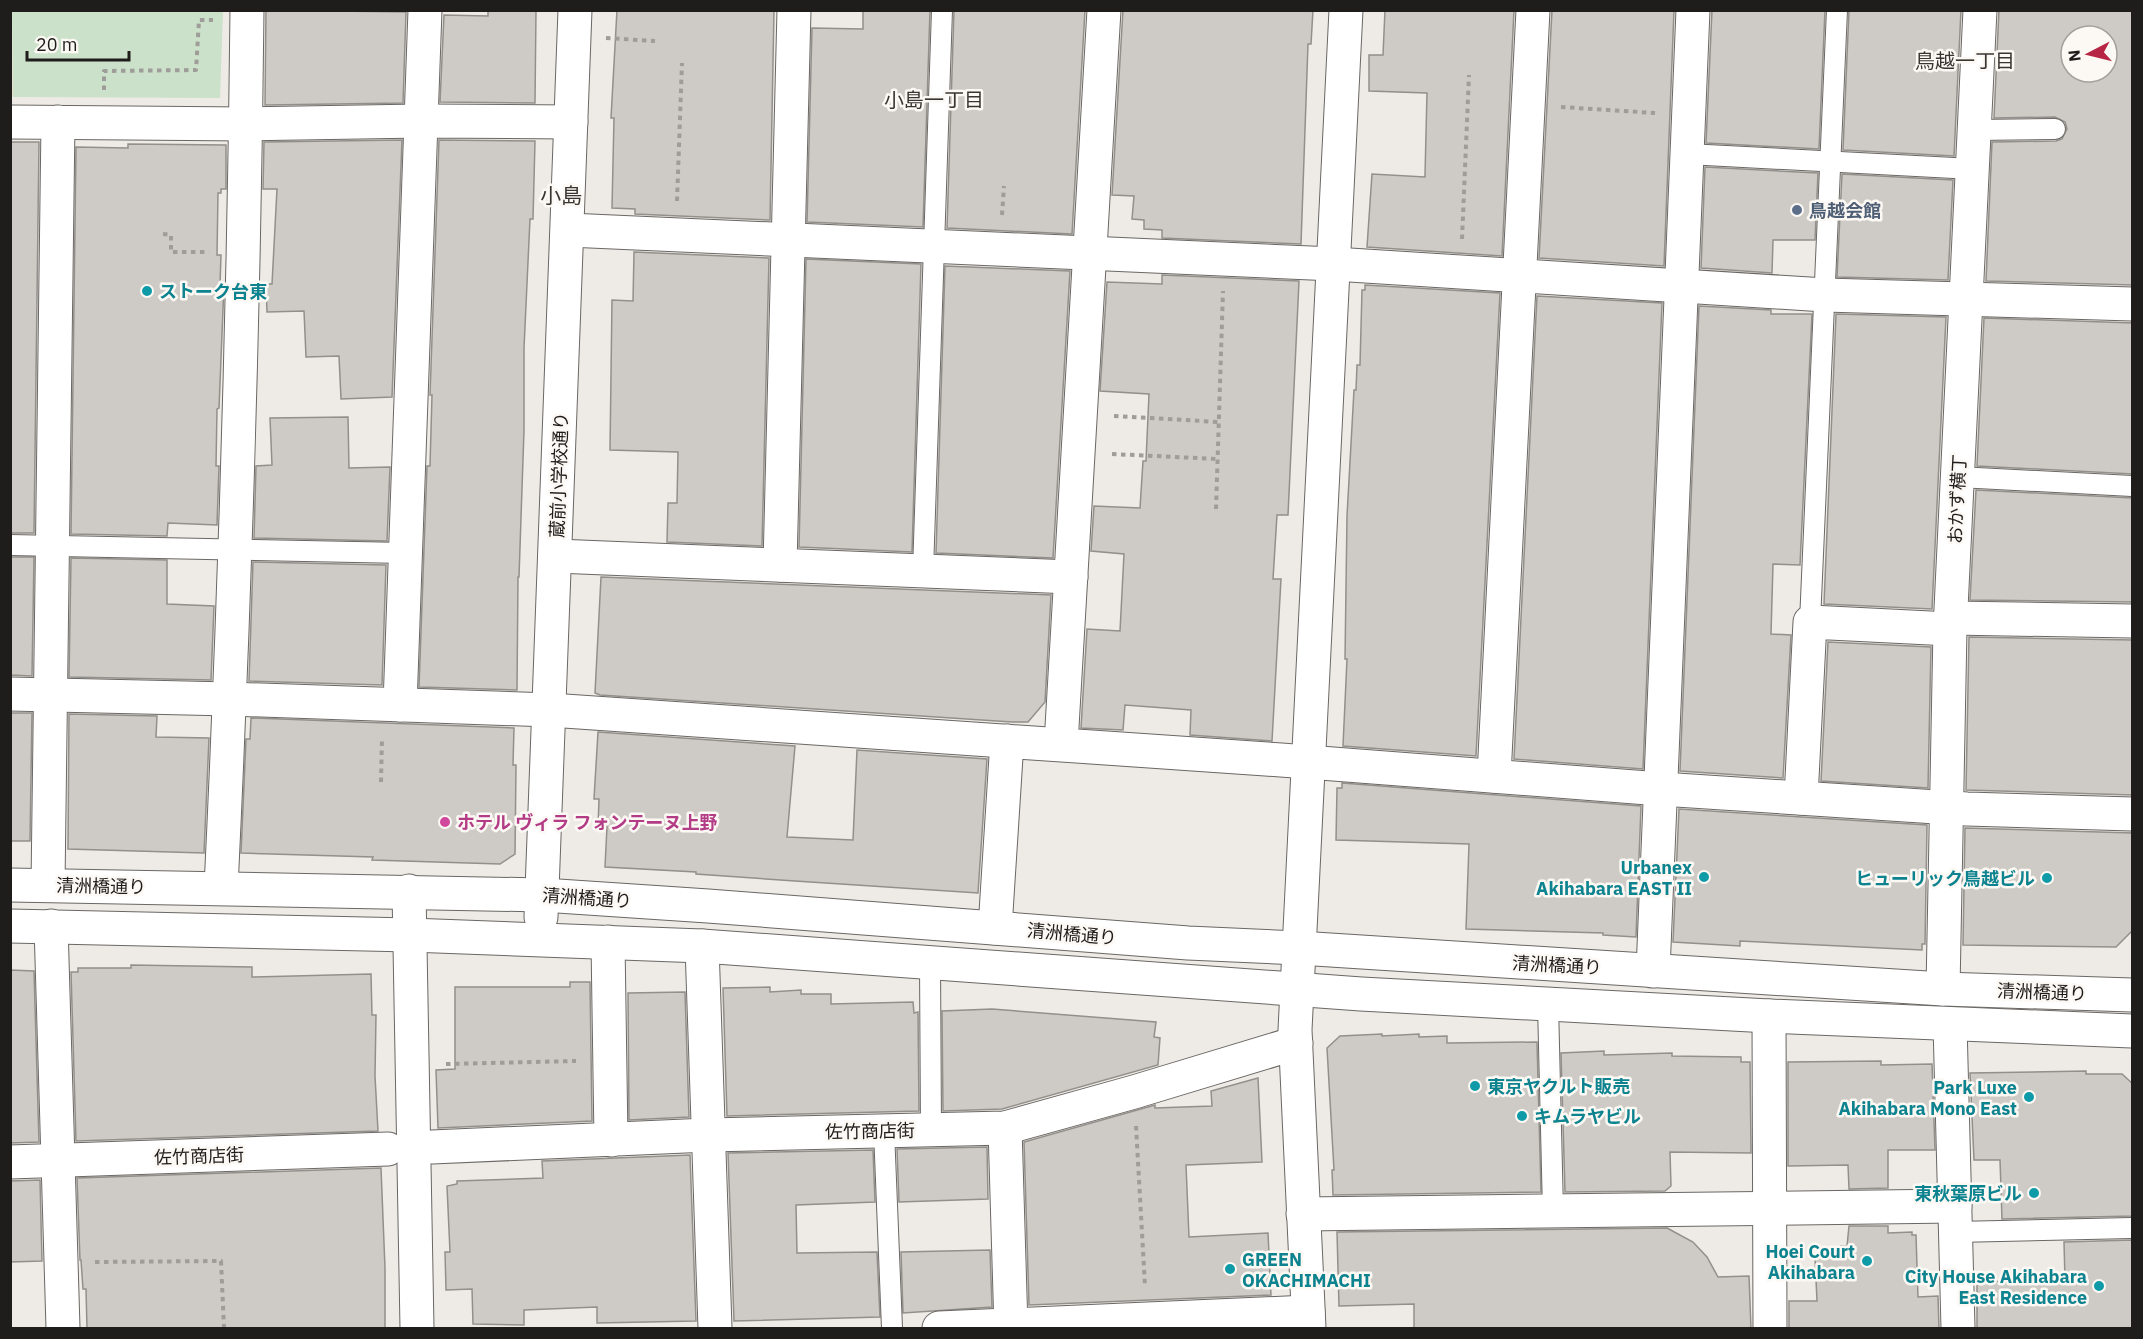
<svg xmlns="http://www.w3.org/2000/svg" width="2143" height="1339" font-family="'IBM Plex Sans','Noto Sans JP',sans-serif">
<style>
.education{fill:#eedfcc}
.green{fill:#cbe1c9}
.building{fill:#cecbc6;stroke:#938f8b;stroke-width:1.5;fill-rule:evenodd}
.lines{fill:none;stroke-linecap:round;stroke-linejoin:round}
.lane-casing{stroke:#6a6764;stroke-width:22}
.street-casing{stroke:#6a6764;stroke-width:35}
.secondary-casing{stroke:#6a6764;stroke-width:35}
.path{stroke:#9f9d99;stroke-width:4;stroke-dasharray:4.5 4.5;stroke-linecap:butt}
.lane{stroke:#fff;stroke-width:20}
.street{stroke:#fff;stroke-width:33}
.secondary{stroke:#fff;stroke-width:33}
.service-dot{fill:#5c6f8a;stroke:#fcf8f4;stroke-width:2}
.culture-dot{fill:#0f9aa8;stroke:#fcf8f4;stroke-width:2}
.hotel-dot{fill:#d1479c;stroke:#fcf8f4;stroke-width:2}
.labels{text-anchor:middle;dominant-baseline:central;stroke-width:5;stroke-linejoin:round;paint-order:stroke}
.service-label{font-size:18px;font-weight:bold;fill:#4e5e75;stroke:#fcf8f4;text-anchor:start}
.culture-label{font-size:18px;font-weight:bold;fill:#0d838f;stroke:#fcf8f4;text-anchor:end}
.street-label{font-size:18px;fill:#1e1d1b;stroke:#fcf8f4}
.hotel-label{font-size:18px;font-weight:bold;fill:#b23c85;stroke:#fcf8f4;text-anchor:start}
.neighbourhood-label{font-size:20px;fill:#383532;stroke:#fcf8f4}
.quarter-label{font-size:21px;fill:#383532;stroke:#fcf8f4}
</style>
<rect width="100%" height="100%" fill="#eeebe6"/>
<polygon class="education" points="12,10 13,97 11,96 10,11"/>
<polygon class="green" points="12,11 223,11 220,98 13,97"/>
<g class="building">
<polygon points="266,10 406,12 403,103 265,105"/>
<polygon points="488,10 536,10 535,103 440,102 444,15 488,16"/>
<polygon points="617,10 774,10 770,220 635,214 635,209 612,208 614,118 611,118"/>
<polygon points="863,10 930,10 923,227 807,222 812,28 863,29"/>
<polygon points="954,10 1085,10 1072,234 947,228"/>
<polygon points="1123,10 1313,10 1311,44 1308,44 1301,244 1162,238 1162,230 1144,229 1144,220 1132,219 1134,196 1112,195"/>
<polygon points="1385,10 1514,10 1502,256 1367,247 1372,174 1425,177 1425,175 1427,93 1369,91 1369,55 1383,55"/>
<polygon points="1552,10 1674,10 1664,266 1539,258"/>
<polygon points="1712,10 1825,10 1819,149 1706,143"/>
<polygon points="1849,10 1961,10 1954,156 1843,150"/>
<path d="M1999,10H2133V285L1986,281L1992,142L2056,141L2062,139L2067,129L2065,122L2055,117L1994,118ZM2071,36H2107V72H2071Z"/>
<polygon points="402,140 392,397 341,399 339,356 306,357 304,311 267,312 266,284 272,284 277,189 263,189 264,142"/>
<polygon points="439,140 535,141 533,219 530,219 524,348 524,430 519,577 518,577 517,690 419,687 427,466 430,466 432,395 430,395"/>
<polygon points="10,142 39,142 34,533 10,533"/>
<polygon points="128,144 226,145 226,189 221,189 221,193 218,193 217,255 221,255 220,285 224,285 219,408 217,409 216,466 219,466 217,525 168,523 167,536 71,534 76,147 128,148"/>
<polygon points="1705,167 1818,173 1815,240 1773,240 1772,273 1701,268"/>
<polygon points="1842,174 1953,180 1948,280 1837,277"/>
<polygon points="634,252 769,258 762,546 667,542 668,503 677,503 678,452 610,450 612,300 633,301"/>
<polygon points="806,259 921,264 912,552 799,547"/>
<polygon points="945,266 1070,271 1053,558 936,553"/>
<polygon points="1162,275 1299,281 1288,515 1277,515 1273,579 1281,579 1272,741 1190,735 1191,710 1125,705 1123,730 1081,728 1087,629 1120,631 1124,554 1091,551 1094,506 1140,508 1143,461 1146,461 1149,394 1100,391 1107,282 1162,284"/>
<polygon points="1365,285 1500,293 1476,756 1343,746 1347,659 1345,659 1347,516 1354,390 1356,390 1357,365 1360,365 1362,290 1365,290"/>
<polygon points="1537,296 1662,303 1643,769 1514,759"/>
<polygon points="1699,306 1771,310 1771,314 1812,314 1800,565 1773,564 1771,634 1791,635 1783,778 1680,771"/>
<polygon points="1836,314 1946,317 1932,609 1824,604"/>
<polygon points="1984,318 2133,323 2133,474 1977,466"/>
<polygon points="348,417 349,468 390,467 387,541 254,538 256,466 272,465 270,418"/>
<polygon points="1976,490 2133,498 2133,602 1970,600"/>
<polygon points="10,557 34,557 32,676 10,675"/>
<polygon points="71,558 167,560 167,604 214,606 211,680 69,677"/>
<polygon points="253,562 386,565 382,685 249,681"/>
<polygon points="601,577 1051,595 1045,702 1028,722 1012,722 600,695 595,693"/>
<polygon points="1969,637 2133,640 2133,795 1966,790"/>
<polygon points="1828,642 1931,647 1928,788 1821,781"/>
<polygon points="10,713 32,713 30,841 10,841"/>
<polygon points="69,714 157,716 156,737 209,738 204,853 68,849"/>
<polygon points="251,718 514,728 513,765 516,765 515,854 500,864 372,860 373,857 241,853 246,739 250,739"/>
<polygon points="598,732 795,746 787,837 853,840 857,750 987,759 978,893 795,881 696,874 696,872 605,867 607,827 598,827 599,799 594,799"/>
<polygon points="1342,783 1641,806 1636,937 1603,935 1603,933 1466,929 1469,844 1336,840 1337,788 1342,788"/>
<polygon points="1679,809 1927,825 1925,944 1922,944 1922,950 1740,941 1740,946 1673,942"/>
<polygon points="1965,828 2133,833 2133,930 2116,947 1963,945"/>
<polygon points="131,965 252,967 252,977 371,974 372,1015 376,1015 375,1076 378,1131 76,1141 71,972 78,972 78,968 131,968"/>
<polygon points="10,970 34,971 39,1142 10,1143"/>
<polygon points="570,982 590,982 592,1121 438,1128 436,1070 455,1069 455,987 570,987"/>
<polygon points="770,987 770,992 801,990 801,994 831,994 831,1004 913,1002 914,1013 918,1012 919,1111 727,1116 723,988"/>
<polygon points="685,992 689,1117 629,1120 628,993"/>
<polygon points="992,1009 1156,1022 1154,1037 1160,1038 1158,1065 1002,1109 943,1111 942,1011"/>
<polygon points="1382,1034 1382,1036 1419,1034 1419,1037 1447,1036 1447,1043 1537,1042 1541,1192 1333,1195 1332,1170 1334,1170 1327,1048 1340,1036"/>
<polygon points="1604,1051 1604,1055 1672,1053 1672,1056 1741,1057 1741,1062 1750,1062 1751,1153 1670,1152 1671,1186 1665,1191 1565,1192 1561,1053"/>
<polygon points="1881,1061 1881,1065 1932,1064 1935,1150 1888,1150 1888,1188 1849,1189 1848,1165 1788,1166 1788,1062"/>
<polygon points="2086,1071 2086,1074 2122,1074 2133,1084 2133,1216 2002,1219 2000,1160 1974,1160 1970,1073"/>
<polygon points="1258,1078 1262,1162 1186,1165 1189,1237 1268,1233 1271,1295 1029,1305 1024,1142 1155,1105 1155,1108 1212,1106 1211,1091"/>
<polygon points="987,1147 988,1199 899,1202 897,1149"/>
<polygon points="873,1150 875,1202 796,1205 797,1253 877,1252 880,1317 734,1321 728,1153"/>
<polygon points="690,1155 696,1321 597,1323 597,1307 524,1310 524,1325 473,1324 472,1289 446,1290 445,1252 450,1252 447,1186 457,1184 457,1181 543,1178 542,1161"/>
<polygon points="381,1168 385,1268 385,1329 87,1329 86,1289 83,1289 81,1260 80,1260 77,1178"/>
<polygon points="40,1180 42,1261 10,1262 10,1181"/>
<polygon points="1849,1226 1888,1226 1888,1233 1912,1232 1912,1235 1916,1235 1918,1297 1938,1296 1939,1329 1789,1329 1789,1301 1817,1301 1815,1258 1842,1257 1841,1246 1847,1246"/>
<polygon points="1667,1228 1693,1242 1707,1257 1718,1277 1749,1276 1751,1329 1414,1329 1414,1304 1339,1306 1337,1232"/>
<polygon points="2133,1240 2133,1329 1977,1329 1977,1282 2065,1280 2064,1242"/>
<polygon points="990,1250 992,1307 903,1313 901,1252"/>
</g>
<g class="lines">
<defs>
<g id="lane">
<polyline points="1975,130 2055,129"/>
<polyline points="1687,154 1973,169"/>
<polyline points="1958,477 2132,486"/>
<polyline points="10,545 405,553"/>
<polyline points="923,571 942,10"/>
<polyline points="1810,622 1837,10"/>
<polyline points="930,963 931,1130"/>
<polyline points="1548,1004 1553,1211"/>
<polyline points="884,1131 892,1328"/>
<polyline points="1955,1232 2132,1228"/>
</g>
<g id="street">
<polyline points="10,122 246,124 421,121 571,122"/>
<polyline points="568,230 1334,264 1825,295 2132,304"/>
<polyline points="556,556 1071,577"/>
<polyline points="780,565 794,10"/>
<polyline points="1951,618 2132,621"/>
<polyline points="10,694 230,699 550,710 1281,760 1661,789 1967,809 2132,814"/>
<polyline points="400,705 425,10"/>
<polyline points="1061,744 1104,10"/>
<polyline points="1494,776 1533,10"/>
<polyline points="1801,798 1810,622 1950,629"/>
<polyline points="48,885 58,122"/>
<path d="M221,888C235,596 244,303 247,10"/>
<polyline points="409,891 417,1328"/>
<polyline points="51,926 63,1328"/>
<polyline points="995,928 1007,741"/>
<polyline points="608,942 611,1140"/>
<polyline points="702,946 715,1328"/>
<polyline points="1653,971 1693,10"/>
<polyline points="1943,989 1950,629 1980,10"/>
<polyline points="1769,1016 1770,1328"/>
<polyline points="1950,1024 1958,1328"/>
<polyline points="1005,1128 1011,1328"/>
<polyline points="432,1147 708,1135 1005,1128 1134,1092 1296,1043"/>
<polyline points="10,1162 388,1149"/>
<polyline points="1303,1214 1955,1206"/>
<polyline points="939,1328 1308,1312"/>
<polyline points="1309,1328 1295,1030 1346,10"/>
</g>
<g id="secondary">
<polyline points="10,885 543,895 708,906 1188,943 1299,948 1943,989 2132,995"/>
<polyline points="541,917 575,10"/>
<polyline points="10,926 410,935 702,946 1361,994 1769,1016 2132,1031"/>
</g>
</defs>
<use href="#lane" class="lane-casing"/>
<use href="#street" class="street-casing"/>
<use href="#secondary" class="secondary-casing"/>
<g class="path">
<polyline points="606,38 655,41"/>
<polyline points="104,90 104,71 196,70 199,20 213,20"/>
<polyline points="1561,107 1655,113"/>
<polyline points="677,201 682,63"/>
<polyline points="1002,215 1004,186"/>
<polyline points="163,234 171,235 171,252 209,252"/>
<polyline points="1462,239 1469,75"/>
<polyline points="1114,416 1219,422"/>
<polyline points="1112,454 1218,459"/>
<polyline points="1216,509 1223,291"/>
<polyline points="381,782 382,738"/>
<polyline points="446,1064 576,1061"/>
<polyline points="1136,1126 1145,1286"/>
<polyline points="95,1262 221,1261 224,1328"/>
</g>
<use href="#lane" class="lane"/>
<use href="#street" class="street"/>
<use href="#secondary" class="secondary"/>
</g>
<circle class="service-dot" cx="1797" cy="210" r="6"/>
<g class="culture-dot">
<circle cx="147" cy="291" r="6"/>
<circle cx="1704" cy="877" r="6"/>
<circle cx="2047" cy="878" r="6"/>
<circle cx="1475" cy="1086" r="6"/>
<circle cx="2029" cy="1097" r="6"/>
<circle cx="1522" cy="1116" r="6"/>
<circle cx="2034" cy="1193" r="6"/>
<circle cx="1867" cy="1261" r="6"/>
<circle cx="1230" cy="1269" r="6"/>
<circle cx="2099" cy="1286" r="6"/>
</g>
<circle class="hotel-dot" cx="445" cy="822" r="6"/>
<g class="labels">
<g class="service-label">
<text x="1809" y="210">鳥越会館</text>
</g>
<g class="culture-label">
<text x="159" y="291" text-anchor="start">ストーク台東</text>
<text x="1692" y="867">Urbanex<tspan x="1692" dy="21">Akihabara EAST II</tspan></text>
<text x="2035" y="878">ヒューリック鳥越ビル</text>
<text x="1487" y="1086" text-anchor="start">東京ヤクルト販売</text>
<text x="2017" y="1087">Park Luxe<tspan x="2017" dy="21">Akihabara Mono East</tspan></text>
<text x="1534" y="1116" text-anchor="start">キムラヤビル</text>
<text x="2022" y="1193">東秋葉原ビル</text>
<text x="1855" y="1251">Hoei Court<tspan x="1855" dy="21">Akihabara</tspan></text>
<text x="1242" y="1259" text-anchor="start">GREEN<tspan x="1242" dy="21">OKACHIMACHI</tspan></text>
<text x="2087" y="1276">City House Akihabara<tspan x="2087" dy="21">East Residence</tspan></text>
</g>
<g class="street-label">
<text transform="translate(559 475) rotate(-88)">蔵前小学校通り</text>
<text transform="translate(1957 499) rotate(-87)">おかず横丁</text>
<text transform="translate(101 886) rotate(1)">清洲橋通り</text>
<text transform="translate(587 898) rotate(4)">清洲橋通り</text>
<text transform="translate(1072 934) rotate(5)">清洲橋通り</text>
<text transform="translate(1557 965) rotate(3)">清洲橋通り</text>
<text transform="translate(2042 992) rotate(2)">清洲橋通り</text>
<text transform="translate(870 1131) rotate(-1)">佐竹商店街</text>
<text transform="translate(199 1156) rotate(-2)">佐竹商店街</text>
</g>
<g class="hotel-label">
<text x="457" y="822">ホテル ヴィラ フォンテーヌ上野</text>
</g>
<g class="neighbourhood-label">
<text x="1965" y="60">鳥越一丁目</text>
<text x="934" y="99">小島一丁目</text>
</g>
<g class="quarter-label">
<text x="561" y="195">小島</text>
</g>
</g>
<rect width="2143" height="1339" fill="none" stroke="#1e1d1b" stroke-width="24"/>
<g transform="translate(2089 54) rotate(263)"><circle r="28" fill="#fcf8f4" stroke="#a3a09d" stroke-width="1.5"/>
<path d="M0-4.5L10 22L0 15L-10 22Z" fill="#b72544"/>
<text y="-9" font-size="16" font-weight="bold" text-anchor="middle" fill="#1e1d1b">N</text>
</g>
<path d="M27 51v9h102v-9" fill="none" stroke="#1e1d1b" stroke-width="3"/>
<text x="36" y="51" font-size="18" fill="#1e1d1b" stroke="#fcf8f4" stroke-width="4.5" paint-order="stroke">20 m</text>
</svg>
